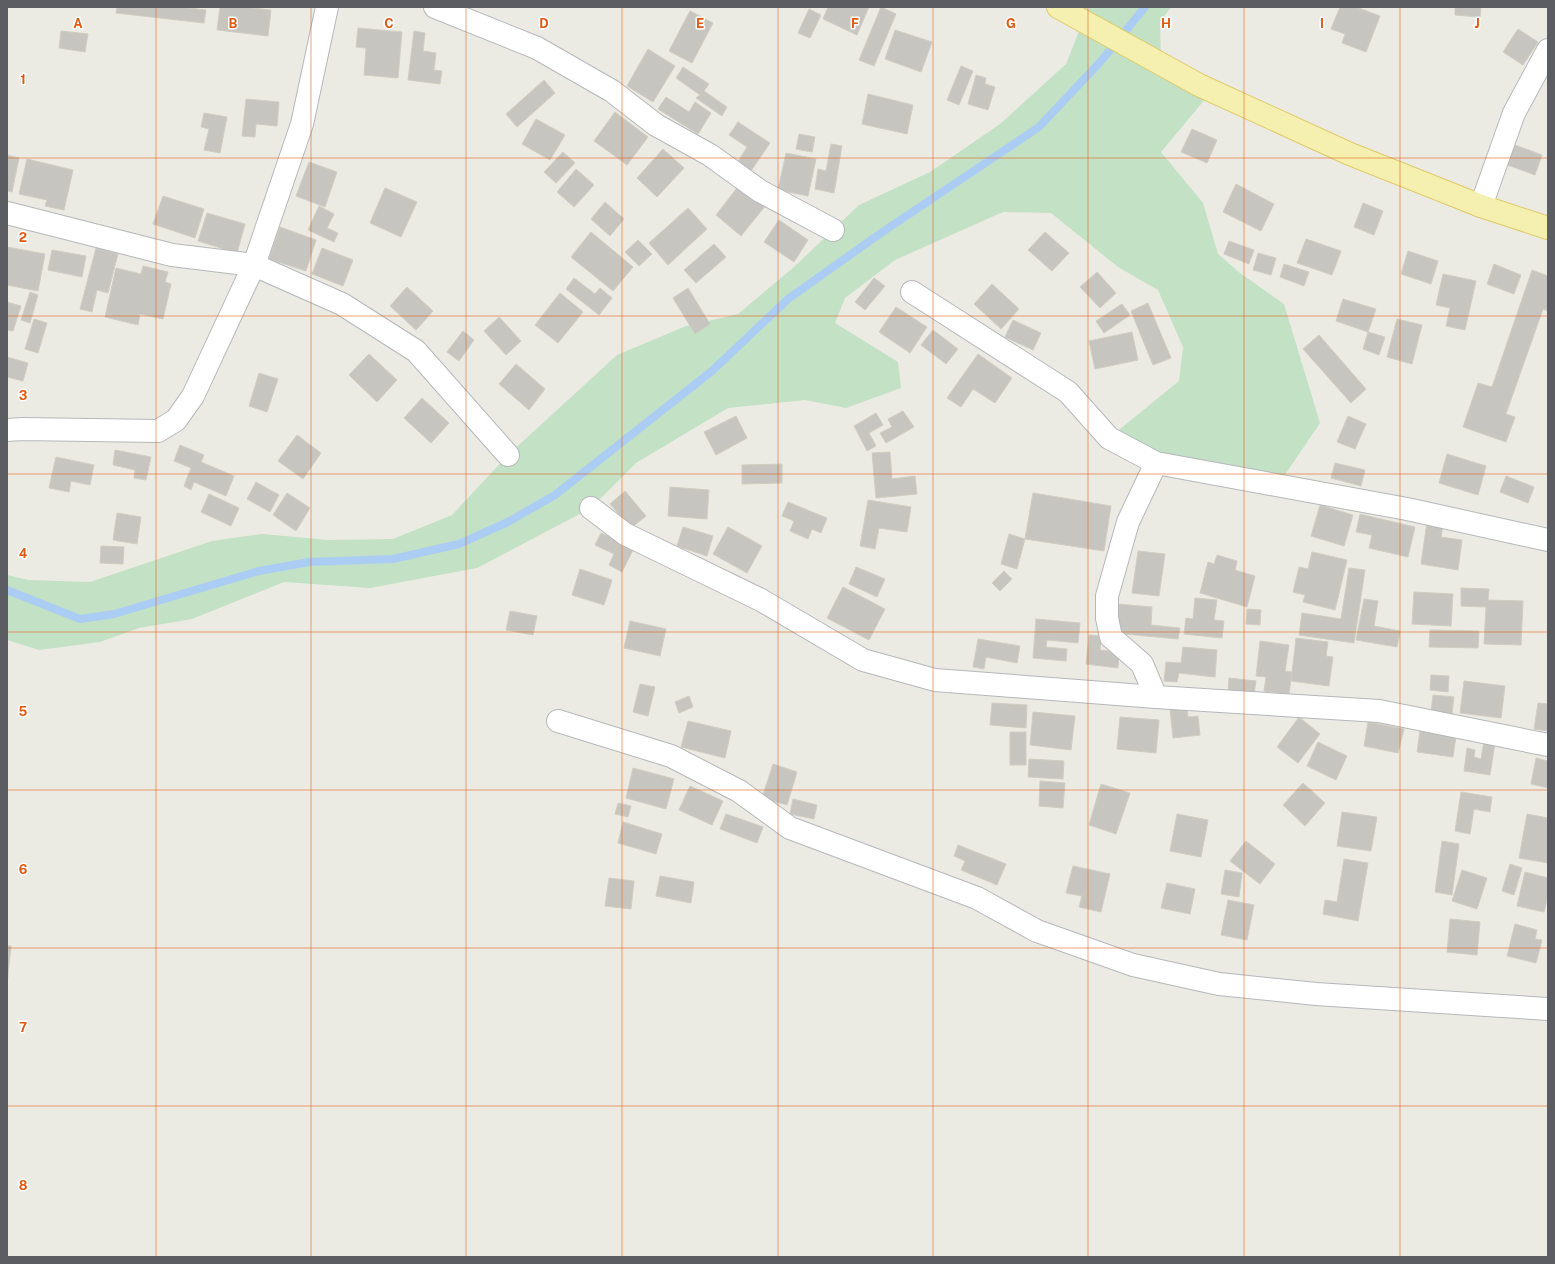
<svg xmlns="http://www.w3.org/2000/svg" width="1555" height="1264" font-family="'Public Sans',sans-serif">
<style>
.green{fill:#c2e1c5}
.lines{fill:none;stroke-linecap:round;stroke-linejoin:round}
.stream{stroke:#abcdf4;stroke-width:8}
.building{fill:#c7c5c0;stroke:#d0cdc2}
.minor-casing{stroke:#b5b7bc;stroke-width:24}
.major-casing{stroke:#dfca68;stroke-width:24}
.minor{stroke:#fff;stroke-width:22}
.major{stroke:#f5f0af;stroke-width:22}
.grid{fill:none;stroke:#e15910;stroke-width:1;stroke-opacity:0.55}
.grid-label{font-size:13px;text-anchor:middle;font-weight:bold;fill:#e15910;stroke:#fff;stroke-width:3;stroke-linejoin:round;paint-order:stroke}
</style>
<rect width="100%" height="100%" fill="#ecebe3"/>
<polygon class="green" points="1068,7 1088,7 1086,14 1090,7 1171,7 1160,22 1161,59 1216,86 1161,152 1203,203 1218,254 1240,273 1284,304 1320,423 1278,485 1156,463 1109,438 1179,381 1183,347 1158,290 1118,267 1051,213 1003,212 895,260 845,298 835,323 898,362 901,388 846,408 805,400 728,408 636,463 591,508 477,568 370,588 284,582 192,619 139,628 100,642 39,650 7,640 7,575 28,580 90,582 212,541 262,534 329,540 393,539 452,515 508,455 617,355 686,326 738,314 794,267 859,205 930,172 1000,124 1066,64 1085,16"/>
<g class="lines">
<polyline class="stream" points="7,590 80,619 114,614 259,571 309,562 393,559 459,544 508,522 555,495 712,371 788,299 881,233 1039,127 1102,60 1145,7"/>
</g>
<g class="building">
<polygon points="117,7 180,7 206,10 204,23 116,13"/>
<polygon points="220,7 243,7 271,10 268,36 217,30"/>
<polygon points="828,7 869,7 857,35 823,19"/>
<polygon points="881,7 896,14 874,66 859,60"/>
<polygon points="1340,7 1356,7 1380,16 1366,52 1342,43 1345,34 1331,29"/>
<polygon points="1455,7 1481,7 1480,17 1455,15"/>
<polygon points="809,9 821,15 810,38 798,33"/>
<polygon points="690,11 713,23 692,63 669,51"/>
<polygon points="358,28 402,32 398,78 364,75 366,48 356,47"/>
<polygon points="1518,29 1538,42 1523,65 1503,52"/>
<polygon points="895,30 932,42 921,72 885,59"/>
<polygon points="61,31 88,34 85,52 59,48"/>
<polygon points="414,31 425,33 423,51 436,53 434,70 442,71 440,84 408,80"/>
<polygon points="648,49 675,66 653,102 627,86"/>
<polygon points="961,66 973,71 959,105 947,100"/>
<polygon points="683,67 709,84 704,91 727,107 722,116 696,98 700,95 676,78"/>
<polygon points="976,75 986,78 985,84 995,87 988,110 968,104"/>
<polygon points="544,80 555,93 517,127 506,114"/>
<polygon points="868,94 913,105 907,134 862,124"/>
<polygon points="666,97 689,112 695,102 711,113 698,134 658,109"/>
<polygon points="246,99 279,102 277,126 256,124 255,137 242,136"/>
<polygon points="615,112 648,137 627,165 594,141"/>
<polygon points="204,113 227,117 220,153 204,150 209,129 201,127"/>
<polygon points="536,119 565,135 550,160 522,144"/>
<polygon points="738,122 770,143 749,174 736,165 747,147 729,135"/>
<polygon points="1192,129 1217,140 1207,163 1181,152"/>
<polygon points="799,134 815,137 812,152 796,149"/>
<polygon points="1510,143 1542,155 1535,175 1502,163"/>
<polygon points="831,144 842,146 834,193 815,189 818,169 826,171"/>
<polygon points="663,149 684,168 657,197 637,178"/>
<polygon points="563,152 575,163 556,183 544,172"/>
<polygon points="786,153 816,159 808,196 778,190"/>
<polygon points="7,155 19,158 12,192 7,191"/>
<polygon points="27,159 73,170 64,210 45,206 47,200 19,194"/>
<polygon points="309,162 337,172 325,207 296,196"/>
<polygon points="576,169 594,185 574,207 557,192"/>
<polygon points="740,184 766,205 741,236 716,215"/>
<polygon points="1236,184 1274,204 1261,231 1223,212"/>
<polygon points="385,188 417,202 401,237 370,223"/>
<polygon points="163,196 204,209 195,238 153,224"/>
<polygon points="605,202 624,219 610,236 591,219"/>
<polygon points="1363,203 1383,211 1374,235 1354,227"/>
<polygon points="319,206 334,214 327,228 338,233 334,242 308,230"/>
<polygon points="688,208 707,229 668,265 649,243"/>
<polygon points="207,213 245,224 237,253 198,241"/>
<polygon points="779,220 808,240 794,262 764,242"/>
<polygon points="280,227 316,240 306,271 269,259"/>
<polygon points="591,232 633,267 613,291 571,257"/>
<polygon points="1045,232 1069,253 1052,271 1028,250"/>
<polygon points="1306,239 1341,251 1332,275 1297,263"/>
<polygon points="638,240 652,254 639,266 625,252"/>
<polygon points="1229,241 1254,250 1249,264 1224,254"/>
<polygon points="714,244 726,257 696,283 684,270"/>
<polygon points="7,247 45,254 38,291 7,285"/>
<polygon points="96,248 118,254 108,293 97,290 92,312 80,309"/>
<polygon points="322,248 353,260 343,286 312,274"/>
<polygon points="52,250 86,256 82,277 48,270"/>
<polygon points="1408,251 1438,261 1431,284 1401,274"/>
<polygon points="1258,253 1276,258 1271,275 1253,270"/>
<polygon points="1284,264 1309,272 1304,286 1280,277"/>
<polygon points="1494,264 1521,275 1514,294 1487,284"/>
<polygon points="143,266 168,272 165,282 171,284 163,319 140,314 138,325 105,317 116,268 141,274"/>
<polygon points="1532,270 1548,276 1548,311 1543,309 1506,414 1515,417 1506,442 1463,427 1478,383 1492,387"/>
<polygon points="1097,272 1116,293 1100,308 1080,287"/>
<polygon points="1443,274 1476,281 1465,330 1446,326 1450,308 1436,305"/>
<polygon points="574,278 595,294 600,288 612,298 599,315 566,289"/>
<polygon points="874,278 885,286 865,310 855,302"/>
<polygon points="992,284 1019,309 1001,329 974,304"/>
<polygon points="407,287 433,311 416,330 390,306"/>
<polygon points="688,288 710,324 695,334 673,298"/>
<polygon points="30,292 38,295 30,323 21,320"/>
<polygon points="560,293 583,312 558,343 535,325"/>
<polygon points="1343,299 1376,309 1368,332 1336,321"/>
<polygon points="7,302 21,306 13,331 7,330"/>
<polygon points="1148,303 1171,358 1153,365 1131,311"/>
<polygon points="1122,304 1130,315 1104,333 1096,321"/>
<polygon points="896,307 927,327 910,353 879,332"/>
<polygon points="499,317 521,341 506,355 484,331"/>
<polygon points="34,319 47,323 38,353 25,349"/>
<polygon points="1397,319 1422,325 1412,364 1387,357"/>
<polygon points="1013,320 1041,333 1033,350 1005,337"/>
<polygon points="933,330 958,349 946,364 921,345"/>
<polygon points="463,331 474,340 459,361 447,352"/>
<polygon points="1132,332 1138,360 1095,369 1089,341"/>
<polygon points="1368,332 1385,337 1379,355 1363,349"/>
<polygon points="1319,335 1366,389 1351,403 1303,349"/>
<polygon points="369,354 397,380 377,402 349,375"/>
<polygon points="978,354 1012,378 995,403 973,389 961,407 947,398"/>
<polygon points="7,357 28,363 23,381 7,377"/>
<polygon points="516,364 545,389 529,410 499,384"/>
<polygon points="259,373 278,379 267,412 249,406"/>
<polygon points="422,398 449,423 431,443 404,418"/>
<polygon points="903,411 914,427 886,443 880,433 892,427 888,419"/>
<polygon points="876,413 883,425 869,433 876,446 867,451 854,426"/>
<polygon points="736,416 747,438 716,455 704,432"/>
<polygon points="1348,416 1366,424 1355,449 1337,442"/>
<polygon points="297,435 321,453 303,479 278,461"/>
<polygon points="180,445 204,455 201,462 234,476 226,496 194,482 191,490 184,486 191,468 174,461"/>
<polygon points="115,450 151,457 146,480 134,478 135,470 113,465"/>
<polygon points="890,452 892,479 915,476 917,494 876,498 872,453"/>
<polygon points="1447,454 1486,466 1478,495 1439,483"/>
<polygon points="56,457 94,465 90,485 71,481 69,492 49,488"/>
<polygon points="1335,463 1365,470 1361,486 1331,478"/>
<polygon points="782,464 782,483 742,484 742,465"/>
<polygon points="1506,476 1534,487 1528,503 1500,492"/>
<polygon points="256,482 279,495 270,512 247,499"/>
<polygon points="670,487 709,490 707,519 668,516"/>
<polygon points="625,491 646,516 631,528 610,504"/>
<polygon points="287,493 310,508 296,531 273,515"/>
<polygon points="1033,493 1111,506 1104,551 1025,539"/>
<polygon points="209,494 239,508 231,526 201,512"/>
<polygon points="868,500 911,507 907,532 879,528 875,549 860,546"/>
<polygon points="788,502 827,518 821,533 812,529 808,539 790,531 794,521 782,516"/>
<polygon points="1320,505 1353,515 1344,546 1311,536"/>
<polygon points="117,513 141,517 137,544 113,540"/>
<polygon points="1360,514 1415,527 1408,557 1369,548 1372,535 1356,532"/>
<polygon points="1427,522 1443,524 1441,537 1462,540 1458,570 1421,564"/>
<polygon points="683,527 713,536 707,556 677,546"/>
<polygon points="728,527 762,546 747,573 713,554"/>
<polygon points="601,533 634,548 622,572 609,565 614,554 595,545"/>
<polygon points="1009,534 1025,539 1017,569 1001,564"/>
<polygon points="101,546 124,547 123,564 100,563"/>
<polygon points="1138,551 1165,554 1159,596 1132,593"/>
<polygon points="1312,552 1347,560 1335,610 1303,602 1305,595 1293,592 1299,567 1308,569"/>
<polygon points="1217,555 1237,561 1235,570 1255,576 1247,607 1200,593 1208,562 1214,564"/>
<polygon points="856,567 885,579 877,597 849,584"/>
<polygon points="1349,568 1365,570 1354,643 1299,635 1302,613 1341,619"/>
<polygon points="580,569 612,580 604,605 572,595"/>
<polygon points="1004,571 1012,579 1000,591 992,583"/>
<polygon points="843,587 885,609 869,640 827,618"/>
<polygon points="1461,588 1489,589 1488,600 1523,601 1521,645 1484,644 1486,607 1461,606"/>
<polygon points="1414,592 1453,594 1451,626 1412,624"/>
<polygon points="1195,598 1217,600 1214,620 1224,621 1222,638 1184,634 1186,618 1193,619"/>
<polygon points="1364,599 1378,601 1374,626 1400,631 1397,647 1356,640"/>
<polygon points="1117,604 1152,607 1151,625 1180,628 1178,639 1114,633"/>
<polygon points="1247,609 1261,610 1260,625 1246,624"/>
<polygon points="510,611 537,616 533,635 506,630"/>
<polygon points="1036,619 1080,623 1078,643 1047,640 1046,647 1067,649 1066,661 1033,658"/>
<polygon points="630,621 666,629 660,656 624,648"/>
<polygon points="1430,630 1479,631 1478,648 1429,647"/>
<polygon points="1089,635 1102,636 1100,650 1119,652 1118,668 1086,664"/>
<polygon points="1296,638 1328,642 1326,656 1333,657 1329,686 1291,681"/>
<polygon points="978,639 1020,646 1017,663 986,657 984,669 973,667"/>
<polygon points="1260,641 1289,645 1285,671 1292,672 1289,694 1264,691 1266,677 1256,676"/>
<polygon points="1183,647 1217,650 1215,677 1179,673 1177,682 1164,681 1166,662 1181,663"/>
<polygon points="1431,675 1449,676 1448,692 1430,690"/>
<polygon points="1229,678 1256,681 1254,695 1228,692"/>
<polygon points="1464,681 1505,686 1501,718 1460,713"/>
<polygon points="640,684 655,687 648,716 633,712"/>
<polygon points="1433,695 1454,697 1452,714 1431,712"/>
<polygon points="689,696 693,707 679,713 675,702"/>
<polygon points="992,703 1027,705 1026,728 990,725"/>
<polygon points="1538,703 1548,704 1548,731 1534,729"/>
<polygon points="1187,707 1188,717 1198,716 1200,735 1173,738 1170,709"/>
<polygon points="1033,712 1075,716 1071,750 1030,745"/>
<polygon points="1120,717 1159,720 1156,753 1117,749"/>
<polygon points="1299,717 1320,734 1298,763 1277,747"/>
<polygon points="688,721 731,731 725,758 681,747"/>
<polygon points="1368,722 1404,729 1398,753 1364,746"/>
<polygon points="1420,731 1456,736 1453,757 1417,752"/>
<rect x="1010" y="732" width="16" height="33"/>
<polygon points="1484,741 1495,743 1490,775 1464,771 1467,748 1475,750 1474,757 1481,759"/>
<polygon points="1318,742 1347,756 1336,780 1307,766"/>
<polygon points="1536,758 1548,761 1548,788 1531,784"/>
<polygon points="1029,759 1064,761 1063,779 1028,777"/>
<polygon points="773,764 797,772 787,805 762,798"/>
<polygon points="633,768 674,779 666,809 626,798"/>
<polygon points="1040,781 1065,783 1063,808 1039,806"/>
<polygon points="1303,783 1325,803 1305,826 1283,805"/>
<polygon points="1101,784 1130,793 1116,834 1089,825"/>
<polygon points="690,786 723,801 712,825 679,810"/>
<polygon points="1461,792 1492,797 1490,812 1474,809 1470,834 1455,831"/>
<polygon points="793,799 817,805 814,819 790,814"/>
<polygon points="618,803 631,806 628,817 615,814"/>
<polygon points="1342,812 1377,817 1371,851 1337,846"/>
<polygon points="726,814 763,827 757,843 720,829"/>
<polygon points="1177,814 1208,820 1201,857 1170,851"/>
<polygon points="1527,814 1548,818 1548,863 1519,858"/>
<polygon points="623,822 662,834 656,854 618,843"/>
<polygon points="1246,841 1275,864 1260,884 1230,861"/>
<polygon points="1442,841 1459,844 1452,895 1435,892"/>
<polygon points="958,845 1006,864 997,885 961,870 965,861 954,856"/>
<polygon points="1344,859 1368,863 1358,921 1323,914 1325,900 1337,902"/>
<polygon points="1510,864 1522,868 1514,895 1502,891"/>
<polygon points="1073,866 1110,874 1101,912 1079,907 1082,896 1066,893"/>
<polygon points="1225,870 1242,873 1239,897 1221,894"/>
<polygon points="1462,870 1487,878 1477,909 1452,901"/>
<polygon points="1525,872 1548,878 1548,896 1544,912 1517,906"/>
<polygon points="660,876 694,882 691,903 656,896"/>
<polygon points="609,878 634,881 631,909 605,906"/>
<polygon points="1167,883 1195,889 1190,914 1161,908"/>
<polygon points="1228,900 1254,905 1247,940 1221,935"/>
<polygon points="1450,919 1480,922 1477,955 1447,952"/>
<polygon points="1515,924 1537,930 1535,939 1542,940 1536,963 1507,956"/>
<polygon points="7,946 11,946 7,984"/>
</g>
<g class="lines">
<defs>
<g id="minor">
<polyline points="435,7 537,48 612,91 656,125 710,155 760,191 833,230"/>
<polyline points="1481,206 1514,113 1548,50"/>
<polyline points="7,213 172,255 254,265 342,304 416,351 508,455"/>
<polyline points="912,292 1068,392 1109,438 1156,463 1407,509 1548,540"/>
<polyline points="7,430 22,429 158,431 176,420 193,396 254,265 302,124 327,7"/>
<polyline points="591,508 625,534 761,600 863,660 935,680 1156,697 1379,711 1548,745"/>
<polyline points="1156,697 1142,664 1111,637 1107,618 1107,596 1128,522 1156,463"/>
<polyline points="558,721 671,756 739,791 790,828 977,898 1037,931 1133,965 1219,984 1316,994 1548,1009"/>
</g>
<polyline id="major" points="1058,7 1199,85 1350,154 1481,206 1548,228"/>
</defs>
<use href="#minor" class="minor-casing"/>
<use href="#major" class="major-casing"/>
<use href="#minor" class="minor"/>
<use href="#major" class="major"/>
</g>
<path class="grid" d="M156,7V1257M311,7V1257M466,7V1257M622,7V1257M778,7V1257M933,7V1257M1088,7V1257M1244,7V1257M1400,7V1257M7,158H1548M7,316H1548M7,474H1548M7,632H1548M7,790H1548M7,948H1548M7,1106H1548"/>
<g class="grid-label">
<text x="78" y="28">A</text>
<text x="233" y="28">B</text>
<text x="389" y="28">C</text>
<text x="544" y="28">D</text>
<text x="700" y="28">E</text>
<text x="855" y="28">F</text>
<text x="1011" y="28">G</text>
<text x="1166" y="28">H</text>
<text x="1322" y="28">I</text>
<text x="1477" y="28">J</text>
<text x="23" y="84">1</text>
<text x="23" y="242">2</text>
<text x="23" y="400">3</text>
<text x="23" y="558">4</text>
<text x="23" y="716">5</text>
<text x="23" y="874">6</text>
<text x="23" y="1032">7</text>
<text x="23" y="1190">8</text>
</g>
<rect width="1555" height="1264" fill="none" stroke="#5b5d62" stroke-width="16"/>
</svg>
